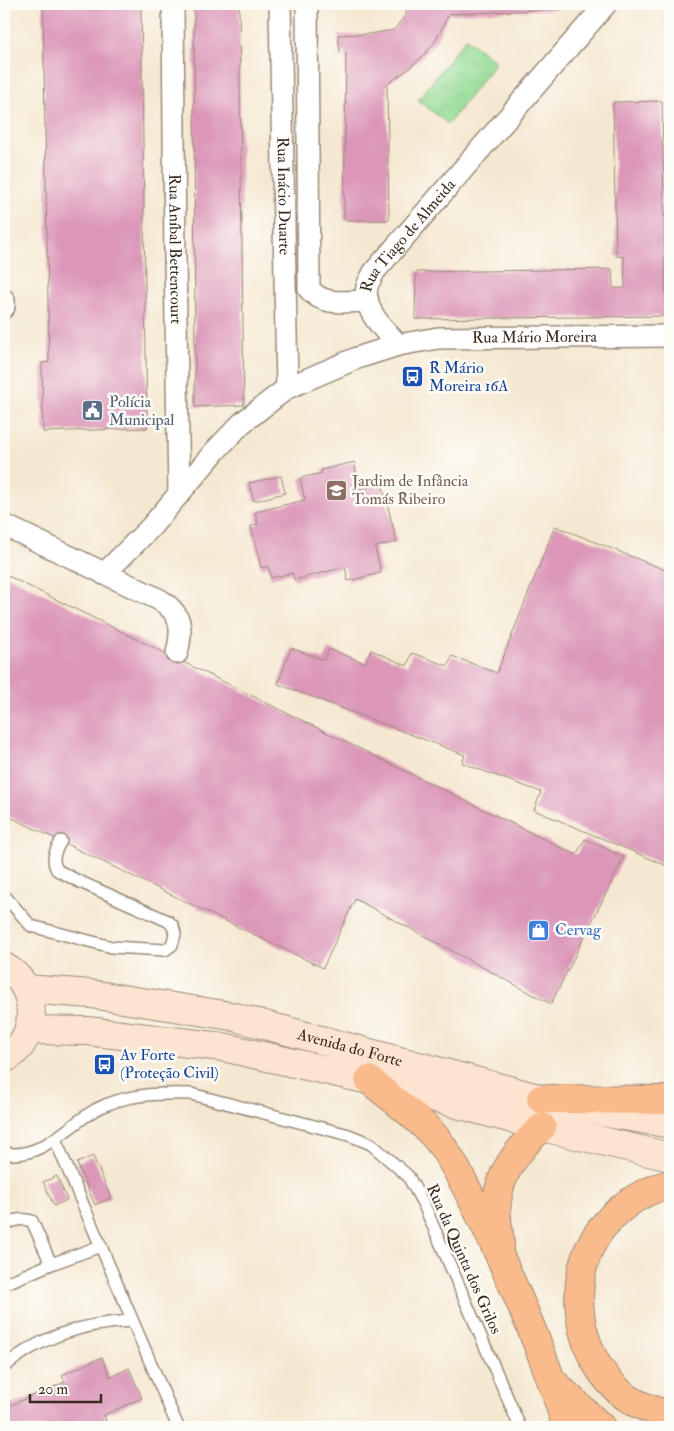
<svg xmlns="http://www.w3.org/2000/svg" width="674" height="1431" font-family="'IM FELL Double Pica',serif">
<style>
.park{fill:url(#park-crowns);stroke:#68835a}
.building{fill:#db96b8}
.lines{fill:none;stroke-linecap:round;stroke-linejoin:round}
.lane-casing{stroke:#988978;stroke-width:14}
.street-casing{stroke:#988978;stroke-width:24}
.secondary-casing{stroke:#988978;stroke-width:30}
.highway-casing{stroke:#988978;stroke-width:30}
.lane{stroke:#fff;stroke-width:11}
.street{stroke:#fff;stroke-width:21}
.secondary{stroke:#fde4d1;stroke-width:28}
.highway{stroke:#fabb8c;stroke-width:28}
.labels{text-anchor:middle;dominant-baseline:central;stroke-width:5;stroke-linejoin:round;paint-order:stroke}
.street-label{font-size:16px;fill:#3b2a1e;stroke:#fdfcf7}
.transit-label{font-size:16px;fill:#164399;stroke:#fdfcf7;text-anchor:start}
.service-label{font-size:16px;fill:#4e5e75;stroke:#fdfcf7;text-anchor:start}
.education-label{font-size:16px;fill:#785e54;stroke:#fdfcf7;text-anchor:start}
.shop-label{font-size:16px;fill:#366cbe;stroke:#fdfcf7;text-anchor:start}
</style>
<defs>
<pattern id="park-crowns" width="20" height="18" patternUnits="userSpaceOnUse" patternTransform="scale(1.25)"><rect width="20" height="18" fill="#96dc96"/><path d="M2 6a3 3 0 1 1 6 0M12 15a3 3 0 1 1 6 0" fill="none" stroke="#82bd81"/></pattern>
</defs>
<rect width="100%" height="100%" fill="#fdfcf7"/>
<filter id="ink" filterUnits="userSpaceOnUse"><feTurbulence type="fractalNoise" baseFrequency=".02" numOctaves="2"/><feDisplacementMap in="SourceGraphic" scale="10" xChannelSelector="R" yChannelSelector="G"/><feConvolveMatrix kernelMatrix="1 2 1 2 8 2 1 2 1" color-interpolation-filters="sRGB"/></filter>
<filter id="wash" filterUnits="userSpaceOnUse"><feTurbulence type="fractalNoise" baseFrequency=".0096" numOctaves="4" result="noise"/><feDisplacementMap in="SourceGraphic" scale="20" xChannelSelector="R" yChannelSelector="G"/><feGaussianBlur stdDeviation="1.12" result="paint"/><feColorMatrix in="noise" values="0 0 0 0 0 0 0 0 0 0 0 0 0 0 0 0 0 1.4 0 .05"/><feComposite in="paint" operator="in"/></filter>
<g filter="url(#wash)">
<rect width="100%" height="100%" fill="#f5e8d1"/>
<polygon class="park" points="466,38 496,62 448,124 418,100"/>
<g id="blocks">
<g class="building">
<polygon points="43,4 141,4 147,428 43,432 42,363 49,362"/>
<polygon points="194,4 239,4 244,405 195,407"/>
<polygon points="408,4 559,4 559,9 449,14 435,42 423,56 406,71 387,84 389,220 344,220 346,53 340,52 338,35 370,34 394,30 406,14"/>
<polygon points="662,101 666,316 415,319 416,272 612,269 613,288 625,288 624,257 616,256 613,102"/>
<polygon points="354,462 360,489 382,484 397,542 375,547 381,573 348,581 345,567 294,580 292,573 271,578 268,566 261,568 251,526 258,524 255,512 305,500 300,478 322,473 321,470"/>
<polygon points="281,476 285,493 254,501 249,483"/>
<polygon points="555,526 670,572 670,867 534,810 541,792 462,763 465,755 278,684 291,648 324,660 329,649 365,663 371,650 407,666 412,653 448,666 452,656 497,673"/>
<polygon points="4,574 576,855 585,839 624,857 551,1004 355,899 323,968 4,814"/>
<polygon points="93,1156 111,1198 95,1205 77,1163"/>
<polygon points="57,1176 67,1200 54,1206 43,1182"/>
<polygon points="102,1357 110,1377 129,1368 142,1398 104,1415 106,1421 92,1427 4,1427 4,1408 65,1382 62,1375"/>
</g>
</g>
</g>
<g filter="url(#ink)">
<use href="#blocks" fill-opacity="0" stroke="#988978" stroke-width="1"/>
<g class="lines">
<defs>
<g id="lane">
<path d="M4,895L31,926L112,947L165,950L172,945L175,934L173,926L168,921L78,881L57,870C51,859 55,851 61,841"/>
<polyline points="55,1139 178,1427"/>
<path d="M4,1153C41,1160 66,1127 95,1110C124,1094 158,1093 191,1094L349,1135L371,1144L408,1176L424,1205L520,1427"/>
<path d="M4,1225C14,1220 21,1218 32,1221L51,1264L101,1246"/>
<polyline points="4,1284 51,1264"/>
<path d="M4,1367C40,1336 85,1323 132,1321"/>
</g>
<g id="street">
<path id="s1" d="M173,4L175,262L179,494"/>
<path id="s2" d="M280,4L287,388"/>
<path d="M307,4L309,289C324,307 346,301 368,301"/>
<polyline points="4,300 4,307"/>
<path id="s3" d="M398,345C385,330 362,310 367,287C368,282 372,277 374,272L606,4"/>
<path d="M4,525L160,600C182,614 183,628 177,653"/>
<path id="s4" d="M104,574L151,527L216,450L242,423L287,388L357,358L398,345L438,338L670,336"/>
</g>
<g id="secondary">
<path d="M4,967C40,985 40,1041 4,1059"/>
<path id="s5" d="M26,989L91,994L231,1016L572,1107L670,1124"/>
<polyline points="29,1030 87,1031 223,1047 369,1080 542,1127 670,1157"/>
</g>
<g id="highway">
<path d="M369,1080C391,1098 423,1121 440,1143C458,1168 470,1196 484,1223C516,1289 545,1357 567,1427"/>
<polyline points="541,1099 670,1100"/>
<path d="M670,1184C636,1192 604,1217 589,1249C566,1301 584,1373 634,1402C646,1408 658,1412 670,1415"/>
<path d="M500,1244C499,1230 495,1215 497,1201C500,1171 520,1147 542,1127"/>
<polyline points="554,1383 601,1427"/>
</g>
</defs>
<use href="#lane" class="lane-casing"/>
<use href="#street" class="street-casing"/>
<use href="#secondary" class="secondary-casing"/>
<use href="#highway" class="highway-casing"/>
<use href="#lane" class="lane"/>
<use href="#street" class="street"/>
<use href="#secondary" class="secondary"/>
<use href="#highway" class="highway"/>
</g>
</g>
<defs>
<symbol id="bus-square" viewBox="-11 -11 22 22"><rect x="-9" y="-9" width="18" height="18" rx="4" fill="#1a4fb4" stroke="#fdfcf7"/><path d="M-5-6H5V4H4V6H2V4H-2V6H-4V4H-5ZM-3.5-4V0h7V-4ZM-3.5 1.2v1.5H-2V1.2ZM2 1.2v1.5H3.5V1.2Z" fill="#fff"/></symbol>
<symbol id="civic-square" viewBox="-11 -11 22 22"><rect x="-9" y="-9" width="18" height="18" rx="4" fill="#5c6f8a" stroke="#fdfcf7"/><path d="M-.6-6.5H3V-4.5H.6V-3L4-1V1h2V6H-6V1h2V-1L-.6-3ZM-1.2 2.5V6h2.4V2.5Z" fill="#fff"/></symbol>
<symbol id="school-square" viewBox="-11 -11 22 22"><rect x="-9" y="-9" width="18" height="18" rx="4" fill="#8d6e63" stroke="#fdfcf7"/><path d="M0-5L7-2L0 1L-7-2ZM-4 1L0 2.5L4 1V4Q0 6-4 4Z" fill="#fff"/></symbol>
<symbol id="shop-square" viewBox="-11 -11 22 22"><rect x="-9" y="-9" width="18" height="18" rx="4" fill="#3f7fe0" stroke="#fdfcf7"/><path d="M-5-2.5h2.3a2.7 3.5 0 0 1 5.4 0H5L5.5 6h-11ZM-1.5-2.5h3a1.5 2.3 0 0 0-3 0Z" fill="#fff"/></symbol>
</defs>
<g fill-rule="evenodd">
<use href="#bus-square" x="400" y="364" width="25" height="25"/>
<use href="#civic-square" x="80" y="398" width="25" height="25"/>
<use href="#school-square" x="324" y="478" width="25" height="25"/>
<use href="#shop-square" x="526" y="918" width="25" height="25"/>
<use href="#bus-square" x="92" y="1052" width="25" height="25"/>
</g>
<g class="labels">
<g class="street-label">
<text stroke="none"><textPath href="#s2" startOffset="192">Rua Inácio Duarte</textPath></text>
<text stroke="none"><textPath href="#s3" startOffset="134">Rua Tiago de Almeida</textPath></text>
<text stroke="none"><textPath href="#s1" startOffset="245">Rua Aníbal Bettencourt</textPath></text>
<text stroke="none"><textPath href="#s4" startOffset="518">Rua Mário Moreira</textPath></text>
<text stroke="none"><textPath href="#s5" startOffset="330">Avenida do Forte</textPath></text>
<text transform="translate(464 1259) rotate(66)">Rua da Quinta dos Grilos</text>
</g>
<g class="transit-label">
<text x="429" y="368">R Mário<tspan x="429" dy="18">Moreira 16A</tspan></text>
<text x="120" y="1055">Av Forte<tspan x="120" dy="18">(Proteção Civil)</tspan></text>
</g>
<g class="service-label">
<text x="109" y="402">Polícia<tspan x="109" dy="18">Municipal</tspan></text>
</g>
<g class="education-label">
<text x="352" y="481">Jardim de Infância<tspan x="352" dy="18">Tomás Ribeiro</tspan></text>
</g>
<g class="shop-label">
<text x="555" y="930">Cervag</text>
</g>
</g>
<rect width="674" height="1431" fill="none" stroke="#fdfcf7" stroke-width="20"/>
<path d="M30 1394v8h71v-8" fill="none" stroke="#3b2a1e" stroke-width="2.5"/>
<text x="38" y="1394" font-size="15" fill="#3b2a1e" stroke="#fdfcf7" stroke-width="4" paint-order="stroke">20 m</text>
</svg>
